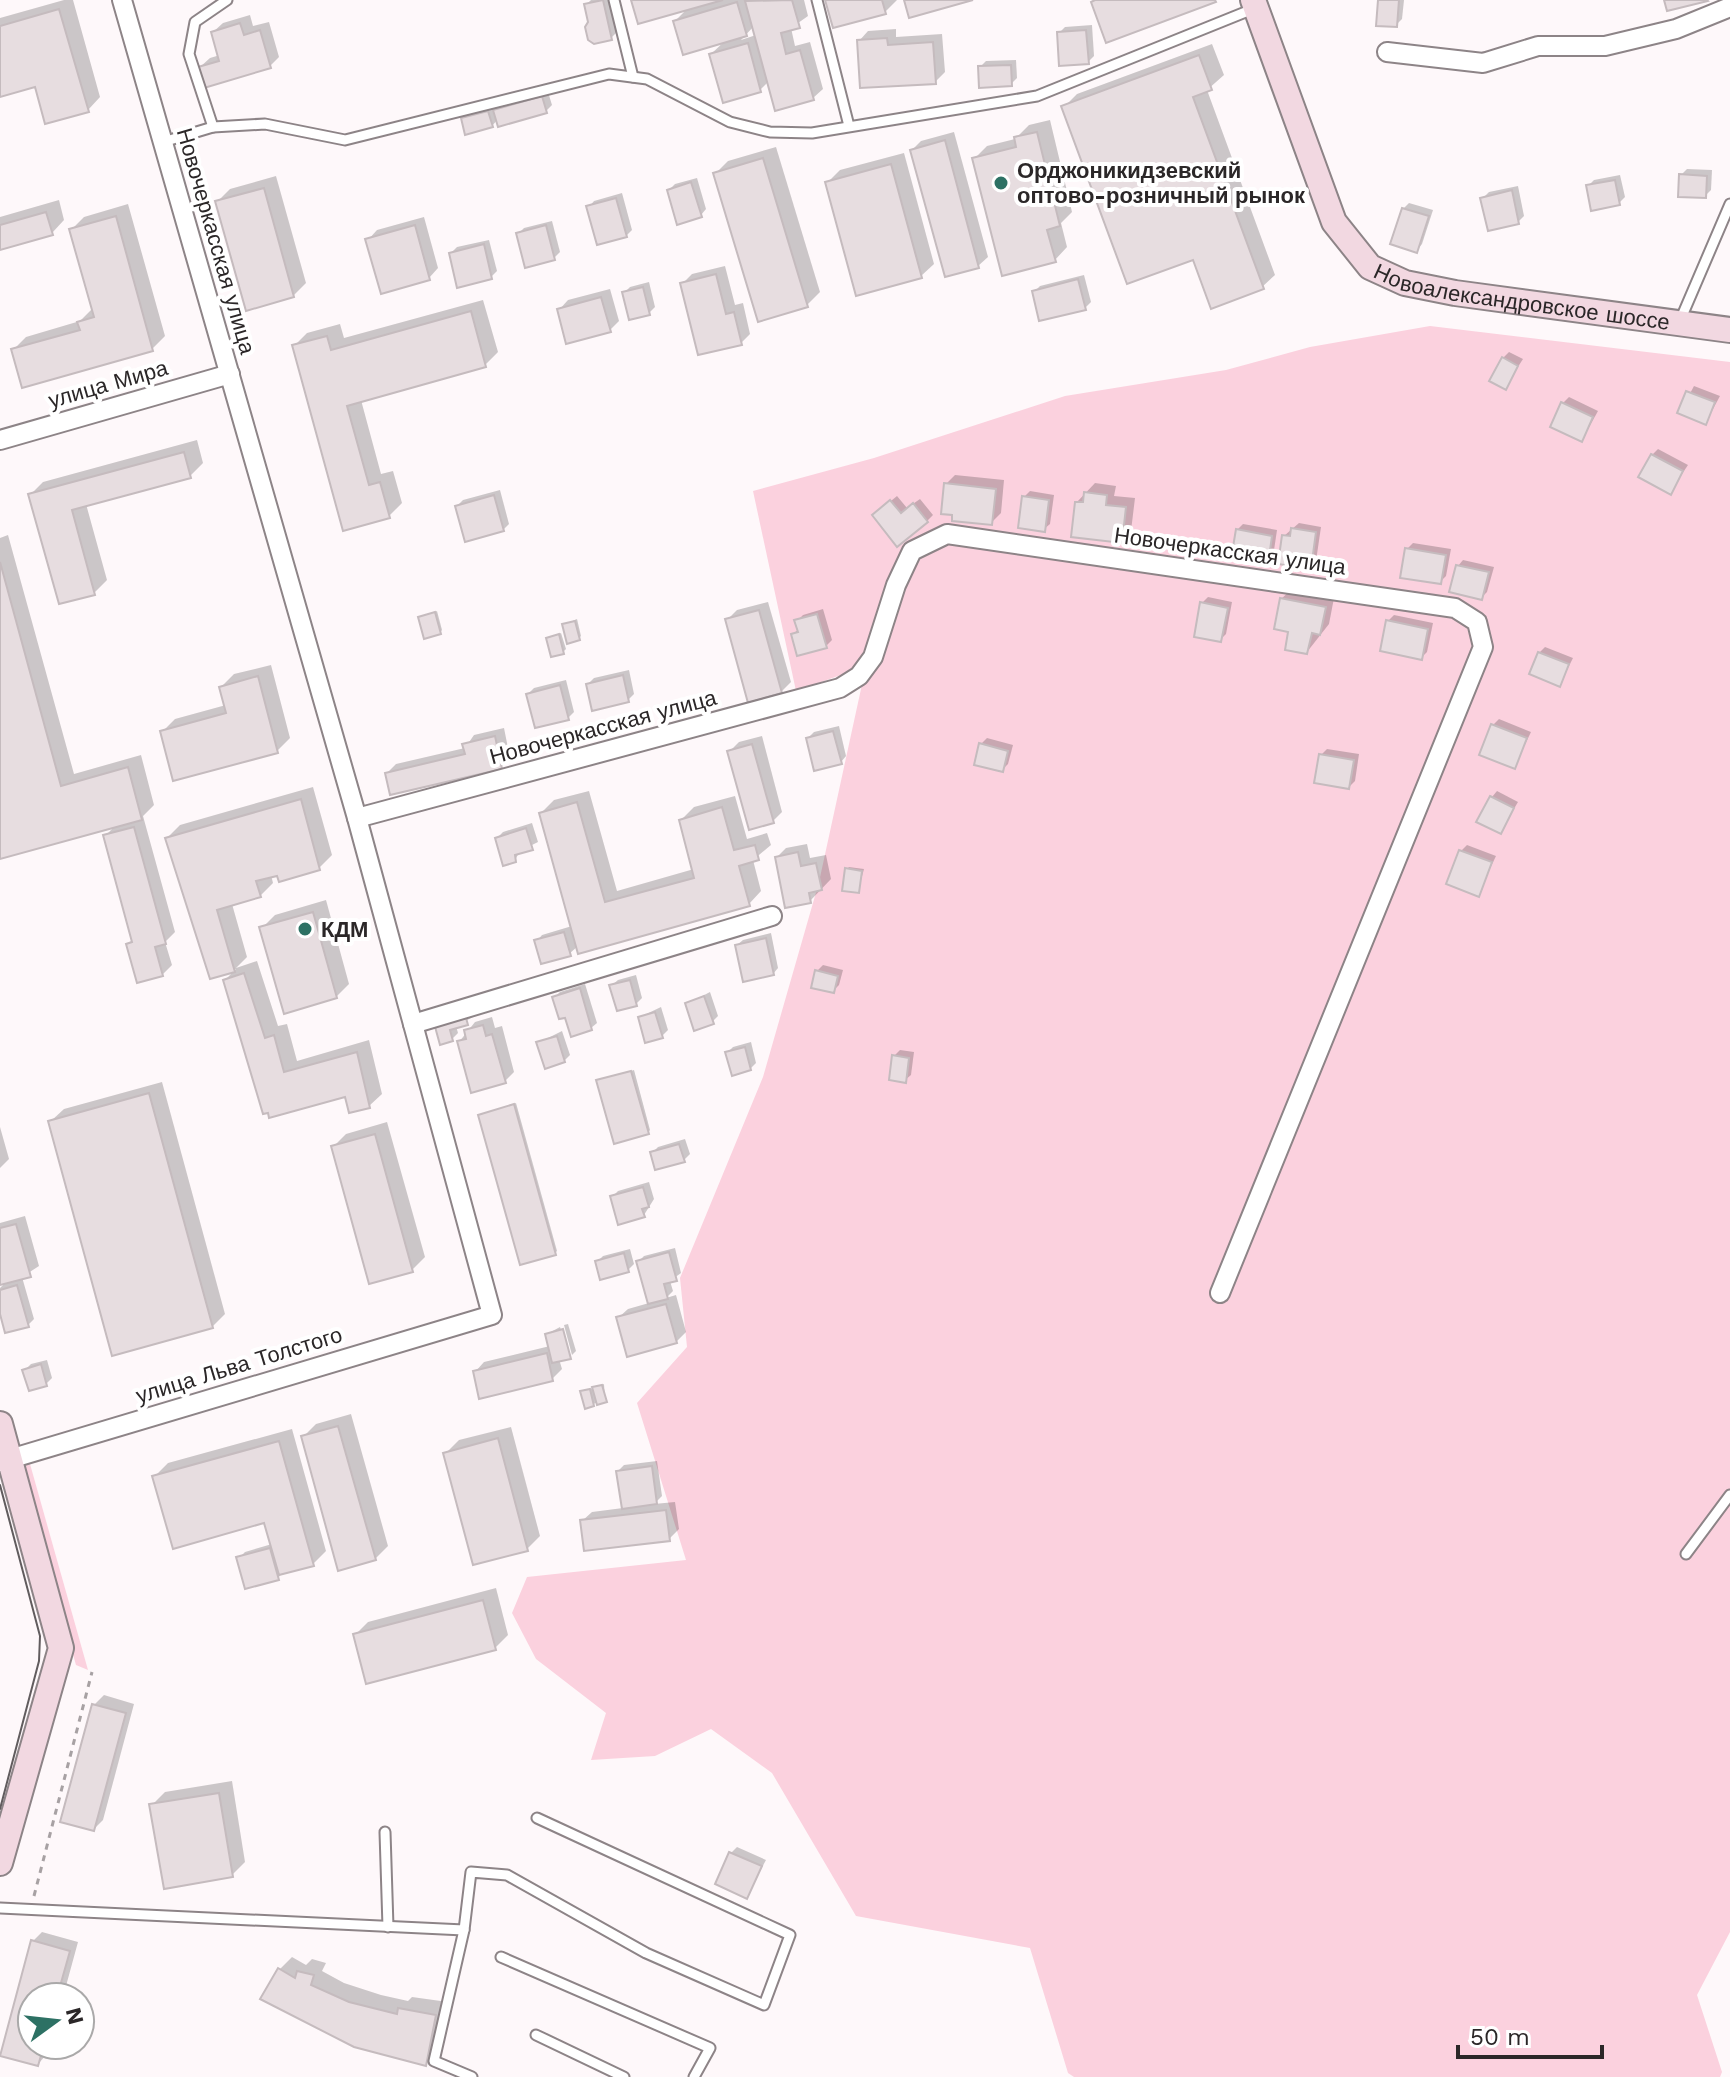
<svg xmlns="http://www.w3.org/2000/svg" width="1730" height="2077" font-family="'Work Sans',sans-serif">
<style>
.green{fill:#fbd1de}
.shadow{fill:#0003;fill-rule:evenodd}
.building{fill:#e7dde0;stroke:#c5bbbe;stroke-width:2}
.lines{fill:none;stroke-linecap:round;stroke-linejoin:round}
.lane-casing{stroke:#8d8487;stroke-width:13}
.street-casing{stroke:#8d8487;stroke-width:22}
.secondary-casing{stroke:#8d8487;stroke-width:28}
.path{stroke:#a7a1a3;stroke-width:3;stroke-dasharray:6 6;stroke-linecap:butt}
.lane{stroke:#fff;stroke-width:9}
.street{stroke:#fff;stroke-width:18}
.secondary{stroke:#f2d8e1;stroke-width:24}
.tram{stroke:#615c5e;stroke-width:2}
.poi-dot{fill:#2d7164;stroke:#fff;stroke-width:3}
.labels{text-anchor:middle;dominant-baseline:central;stroke-width:8;stroke-linejoin:round;paint-order:stroke}
.poi-label{font-size:22px;font-weight:bold;fill:#2b2728;stroke:#fff;text-anchor:start}
.street-label{font-size:22px;fill:#2b2728;stroke:#fff}
</style>
<rect width="100%" height="100%" fill="#fef8fa"/>
<g class="green">
<polygon points="1430,326 1730,362 1730,1932 1697,1995 1722,2072 1720,2077 1074,2077 1068,2073 1030,1948 856,1916 772,1773 711,1729 655,1756 591,1760 606,1713 536,1659 512,1613 527,1577 686,1560 637,1403 687,1347 680,1278 763,1077 819,882 866,666 796,691 753,491 874,458 1065,396 1226,370 1310,347"/>
<polygon points="30,1464 88,1670 76,1665 20,1467"/>
</g>
<g class="shadow">
<polygon points="64,0 73,0 100,97 88,110 36,85 0,95 0,18"/>
<polygon points="591,0 610,0 617,32 611,38 591,22 586,5"/>
<path d="M633,0H804L808,16L791,28L795,46L810,42L823,89L813,98L769,81L760,90L711,54L726,40L675,21L689,7ZM754,26L756,35L741,40Z"/>
<polygon points="827,0 897,0 885,12"/>
<polygon points="1380,0 1404,0 1402,19 1396,25"/>
<polygon points="250,15 253,26 269,22 279,57 270,66 200,67 210,58 220,55 213,32 223,23"/>
<polygon points="1092,25 1094,56 1088,62 1059,33 1065,27"/>
<polygon points="896,29 896,37 942,34 945,72 935,82 859,41 868,31"/>
<polygon points="1212,44 1224,75 1207,90 1275,275 1262,287 1194,257 1064,107 1077,94"/>
<polygon points="1016,60 1017,78 1011,84 980,67 986,61"/>
<polygon points="548,92 552,105 546,111 498,119 492,126 463,119 469,113 494,106 495,111 502,105"/>
<polygon points="1050,120 1072,212 1061,223 1067,247 1055,260 974,159 987,146 1015,139 1029,125"/>
<polygon points="954,132 988,257 978,266 912,150 921,141"/>
<polygon points="776,147 820,292 807,305 715,174 728,161"/>
<polygon points="904,153 934,264 921,276 827,183 840,170"/>
<polygon points="1687,169 1712,170 1711,190 1705,196 1681,175"/>
<polygon points="1620,175 1625,197 1619,203 1588,186 1594,180"/>
<polygon points="276,176 306,283 293,296 217,202 230,189"/>
<polygon points="697,178 706,209 701,215 669,190 675,184"/>
<polygon points="1518,186 1524,216 1518,222 1483,198 1489,192"/>
<polygon points="622,193 632,230 626,236 589,207 594,201"/>
<polygon points="59,200 64,220 52,233 0,248 0,217"/>
<polygon points="1409,203 1433,210 1422,244 1417,250 1403,209"/>
<polygon points="128,204 165,336 152,349 23,385 13,350 26,337 80,321 93,308 71,230 84,217"/>
<polygon points="424,217 438,268 429,278 368,240 377,230"/>
<polygon points="552,221 560,252 554,258 518,234 524,228"/>
<polygon points="489,240 497,271 491,277 451,253 457,247"/>
<polygon points="725,266 735,305 743,303 750,334 741,343 682,284 692,274"/>
<polygon points="1084,275 1091,302 1085,308 1034,292 1040,286"/>
<polygon points="649,282 655,307 649,313 624,293 630,287"/>
<polygon points="610,289 619,321 610,330 559,310 568,300"/>
<polygon points="483,300 498,352 485,365 361,400 381,474 393,471 402,503 389,516 345,528 294,346 307,333 340,324 344,338"/>
<polygon points="1509,352 1523,359 1505,387 1503,358"/>
<polygon points="1694,386 1720,396 1706,422 1680,412"/>
<polygon points="1569,397 1598,411 1582,440 1563,403"/>
<polygon points="197,440 203,463 190,476 86,504 107,580 94,593 30,495 43,482"/>
<polygon points="1658,449 1688,465 1670,492 1652,455"/>
<polygon points="955,475 1004,480 1001,513 991,523 946,484"/>
<polygon points="1095,483 1116,486 1114,496 1135,498 1131,531 1121,541 1077,502"/>
<polygon points="500,490 509,524 503,530 457,506 463,500"/>
<polygon points="1030,491 1054,495 1050,524 1044,529 1024,497"/>
<polygon points="897,496 907,508 920,499 933,515 927,521 880,510"/>
<polygon points="1299,523 1321,527 1316,561 1310,567 1284,536"/>
<polygon points="1243,524 1277,530 1273,557 1267,563 1237,530"/>
<polygon points="8,535 74,774 141,755 154,805 143,816 175,932 165,942 172,965 162,975 128,944 133,939 105,836 116,825 0,857 0,538"/>
<polygon points="1413,543 1451,549 1446,576 1440,582 1407,549"/>
<polygon points="1463,560 1494,567 1487,592 1481,598 1458,566"/>
<polygon points="1291,590 1334,598 1329,624 1307,652 1291,630 1281,599"/>
<polygon points="1208,597 1232,602 1226,634 1220,640 1202,603"/>
<polygon points="768,602 791,682 781,692 727,620 737,610"/>
<polygon points="823,609 832,640 826,646 793,634 799,629 797,621 803,615"/>
<polygon points="437,611 442,630 440,633 420,618"/>
<polygon points="1394,615 1433,623 1427,652 1421,658 1388,621"/>
<polygon points="577,619 581,636 579,638 564,625"/>
<polygon points="561,633 566,649 563,652 548,638"/>
<polygon points="1545,647 1573,658 1560,684 1539,653"/>
<polygon points="271,665 290,738 277,751 162,732 175,719 226,705 221,687 234,674"/>
<polygon points="629,670 634,694 628,700 588,684 594,678"/>
<polygon points="566,680 574,712 568,718 528,694 534,688"/>
<polygon points="1499,719 1531,732 1514,767 1493,725"/>
<polygon points="839,726 846,756 841,762 808,738 814,732"/>
<polygon points="504,728 510,758 501,767 387,773 396,764 465,748 474,735"/>
<polygon points="762,736 782,812 773,821 729,752 739,742"/>
<polygon points="987,738 1013,745 1008,764 1002,770 981,744"/>
<polygon points="1327,749 1359,754 1355,781 1349,787 1321,755"/>
<polygon points="313,787 332,855 319,868 271,875 273,883 260,896 232,904 247,957 236,968 257,961 278,1026 287,1024 297,1061 369,1040 382,1094 369,1106 346,1094 271,1116 225,980 236,969 211,976 167,838 180,825"/>
<polygon points="589,791 617,891 694,869 681,820 694,807 735,796 747,839 767,833 771,845 753,860 761,891 749,904 578,946 569,954 537,941 542,935 572,926 541,813 554,800"/>
<polygon points="1497,791 1518,802 1500,832 1492,797"/>
<polygon points="532,823 538,842 520,851 515,860 497,838 503,832"/>
<polygon points="807,844 810,858 826,855 831,879 810,901 777,857 786,848"/>
<polygon points="1467,845 1496,856 1478,894 1461,851"/>
<polygon points="849,867 864,869 858,891 847,869"/>
<polygon points="326,900 349,984 336,997 262,928 275,915"/>
<polygon points="771,933 778,968 773,974 737,945 743,940"/>
<polygon points="823,965 843,970 839,985 833,991 817,971"/>
<polygon points="636,975 642,998 636,1004 612,985 618,980"/>
<polygon points="585,984 597,1023 591,1028 567,1015 554,998 560,992"/>
<polygon points="710,992 718,1016 712,1022 687,1004"/>
<polygon points="661,1007 668,1030 662,1036 640,1017"/>
<polygon points="470,1010 473,1017 456,1026 458,1033 452,1039 436,1024"/>
<polygon points="492,1017 495,1028 502,1026 514,1072 505,1081 459,1042 475,1022"/>
<polygon points="562,1031 570,1055 564,1061 538,1043"/>
<polygon points="751,1042 756,1063 750,1069 727,1053 733,1047"/>
<polygon points="900,1050 914,1052 911,1075 905,1080 894,1056"/>
<polygon points="634,1070 650,1130 648,1133 599,1081"/>
<polygon points="162,1082 225,1314 212,1327 51,1121 64,1109"/>
<polygon points="516,1103 557,1251 555,1253 480,1115"/>
<polygon points="387,1122 425,1257 412,1270 333,1147 346,1134"/>
<polygon points="0,1127 9,1159 0,1168"/>
<polygon points="685,1139 690,1154 684,1160 652,1153 658,1147"/>
<polygon points="649,1182 654,1199 644,1215 612,1197 618,1191"/>
<polygon points="25,1216 39,1266 22,1277 34,1319 28,1325 0,1306 0,1288 7,1281 0,1283 0,1223"/>
<polygon points="675,1248 681,1273 670,1281 673,1291 666,1298 676,1295 686,1332 676,1342 618,1318 628,1309 649,1303 638,1262 644,1256"/>
<polygon points="630,1249 634,1264 628,1270 597,1262 603,1256"/>
<polygon points="568,1324 576,1351 572,1355 564,1325"/>
<polygon points="560,1327 571,1356 559,1359 562,1369 552,1379 475,1372 484,1362 550,1346 547,1334"/>
<polygon points="47,1360 52,1378 46,1384 25,1370 31,1364"/>
<polygon points="604,1384 605,1400 593,1404 582,1392"/>
<polygon points="351,1414 388,1546 375,1559 303,1437 316,1424"/>
<polygon points="511,1427 540,1536 527,1549 446,1453 459,1440"/>
<polygon points="292,1429 326,1551 313,1564 283,1572 278,1578 239,1558 245,1552 272,1544 266,1521 155,1476 168,1463"/>
<polygon points="657,1461 662,1496 654,1504 675,1502 679,1529 669,1539 582,1521 592,1512 623,1508 618,1471 624,1465"/>
<polygon points="496,1588 508,1635 495,1648 355,1635 368,1622"/>
<polygon points="104,1695 134,1704 103,1820 94,1829 94,1705"/>
<polygon points="232,1781 245,1862 232,1875 152,1805 165,1792"/>
<polygon points="737,1847 766,1860 747,1896 731,1853"/>
<polygon points="42,1932 78,1942 63,1997 32,1997 32,2045 50,2045 47,2054 38,2064 2,2054 33,1941"/>
<polygon points="292,1957 306,1965 312,1959 326,1963 322,1971 344,1983 381,1995 408,2001 412,1997 448,2002 439,2051 426,2064 280,1969"/>
</g>
<g class="building">
<polygon points="603,0 612,40 594,44 588,40 585,27 588,22 584,4"/>
<polygon points="631,0 723,0 638,24"/>
<polygon points="792,0 800,28 781,33 786,54 800,50 814,100 775,111 745,1"/>
<polygon points="825,0 882,0 886,14 833,28"/>
<polygon points="904,0 973,0 909,18"/>
<polygon points="1095,0 1215,0 1216,2 1106,43 1091,2"/>
<polygon points="1378,0 1399,0 1397,27 1376,26"/>
<polygon points="1664,0 1707,0 1708,1 1667,11"/>
<polygon points="737,2 747,36 683,55 673,21"/>
<polygon points="59,9 89,112 45,124 35,87 0,97 0,26"/>
<polygon points="240,23 244,35 260,30 271,68 204,88 198,67 219,61 211,32"/>
<polygon points="1086,30 1089,64 1059,66 1057,32"/>
<polygon points="887,38 888,45 933,42 936,84 860,88 857,40"/>
<polygon points="748,43 761,92 723,103 709,54"/>
<polygon points="1199,55 1212,90 1193,97 1264,289 1211,309 1193,260 1127,284 1061,106"/>
<polygon points="1011,65 1012,86 979,88 978,66"/>
<polygon points="542,96 547,113 498,127 493,110"/>
<polygon points="488,111 493,127 465,135 461,118"/>
<polygon points="1037,132 1060,226 1047,230 1056,262 1002,276 972,158 1016,147 1014,137"/>
<polygon points="945,140 979,268 945,277 910,150"/>
<polygon points="763,158 808,307 758,322 713,173"/>
<polygon points="891,164 922,278 856,296 825,182"/>
<polygon points="1679,174 1707,176 1706,198 1678,197"/>
<polygon points="1615,180 1620,205 1591,211 1586,185"/>
<polygon points="691,182 702,217 677,225 667,190"/>
<polygon points="264,188 294,297 246,311 215,201"/>
<polygon points="1512,190 1519,224 1488,231 1480,198"/>
<polygon points="616,198 627,237 597,245 586,206"/>
<polygon points="1402,208 1429,216 1417,253 1390,244"/>
<polygon points="46,212 53,235 0,250 0,225"/>
<polygon points="116,216 153,351 22,388 11,349 80,330 77,322 94,317 69,229"/>
<polygon points="415,225 430,280 381,294 365,239"/>
<polygon points="546,225 555,260 525,268 516,233"/>
<polygon points="484,244 492,279 457,288 449,253"/>
<polygon points="716,274 726,314 734,312 742,345 698,355 680,283"/>
<polygon points="1078,279 1086,310 1039,321 1032,291"/>
<polygon points="643,287 650,315 629,320 622,292"/>
<polygon points="601,297 611,332 566,344 557,309"/>
<polygon points="471,311 486,367 347,406 369,485 380,482 390,518 343,531 292,345 327,336 331,350"/>
<polygon points="1502,357 1518,366 1506,390 1489,381"/>
<polygon points="1686,391 1715,402 1706,425 1677,413"/>
<polygon points="1561,402 1593,417 1582,442 1550,427"/>
<polygon points="184,452 191,478 72,510 95,595 59,604 28,494"/>
<polygon points="1651,454 1683,471 1671,495 1638,477"/>
<polygon points="944,483 996,489 992,525 952,521 952,515 941,514"/>
<polygon points="1084,492 1107,495 1106,505 1126,507 1122,543 1071,537 1075,502 1083,502"/>
<polygon points="494,495 504,531 465,542 455,506"/>
<polygon points="1022,496 1049,500 1045,532 1018,528"/>
<polygon points="890,500 901,513 913,503 928,522 897,547 872,515"/>
<polygon points="1291,528 1316,532 1311,569 1278,564 1282,535 1290,536"/>
<polygon points="1236,529 1272,536 1268,565 1231,559"/>
<polygon points="1405,548 1446,555 1441,584 1400,578"/>
<polygon points="0,562 61,786 128,767 142,820 0,859"/>
<polygon points="1456,565 1489,572 1482,600 1449,592"/>
<polygon points="1280,598 1326,607 1320,635 1312,633 1307,654 1285,650 1288,632 1274,629"/>
<polygon points="1200,602 1228,608 1221,642 1194,637"/>
<polygon points="759,610 782,693 748,703 725,619"/>
<polygon points="435,612 441,634 424,639 418,617"/>
<polygon points="817,614 827,648 797,656 791,634 798,632 794,620"/>
<polygon points="1386,620 1428,629 1422,660 1380,651"/>
<polygon points="575,621 580,640 567,644 562,624"/>
<polygon points="559,634 564,654 551,657 546,638"/>
<polygon points="1538,652 1569,664 1560,687 1529,674"/>
<polygon points="623,675 629,702 592,711 586,684"/>
<polygon points="258,676 278,753 173,781 160,731 226,713 219,687"/>
<polygon points="560,685 569,720 535,728 526,694"/>
<polygon points="1491,724 1527,738 1515,769 1479,755"/>
<polygon points="833,731 842,764 814,771 806,738"/>
<polygon points="495,736 502,769 390,795 385,773 465,754 462,744"/>
<polygon points="979,743 1008,751 1003,772 974,765"/>
<polygon points="752,744 774,823 749,830 727,751"/>
<polygon points="1319,754 1354,760 1349,789 1314,783"/>
<polygon points="1490,796 1514,808 1501,834 1476,822"/>
<polygon points="301,799 320,870 279,882 277,876 256,881 261,897 217,910 235,972 210,979 165,838"/>
<polygon points="577,802 605,902 694,878 679,820 722,807 734,850 755,845 759,860 739,866 750,906 578,954 539,813"/>
<polygon points="134,827 166,944 155,947 163,976 137,983 126,944 132,942 103,835"/>
<polygon points="526,828 533,850 515,855 516,862 503,866 495,838"/>
<polygon points="1459,850 1492,862 1479,897 1446,884"/>
<polygon points="798,852 801,866 816,863 822,890 809,893 811,903 785,908 775,857"/>
<polygon points="845,868 862,871 859,893 842,891"/>
<polygon points="313,912 337,998 284,1014 259,927"/>
<polygon points="564,932 571,956 541,964 534,940"/>
<polygon points="766,938 774,975 743,982 735,945"/>
<polygon points="815,970 838,976 834,993 811,988"/>
<polygon points="244,973 265,1038 274,1035 284,1072 357,1052 370,1108 349,1113 345,1097 269,1118 268,1113 263,1114 223,980"/>
<polygon points="630,980 637,1006 617,1011 609,985"/>
<polygon points="580,988 592,1030 571,1037 565,1018 559,1019 552,997"/>
<polygon points="704,996 714,1024 694,1031 685,1003"/>
<polygon points="655,1012 663,1038 645,1043 638,1017"/>
<polygon points="465,1014 468,1025 450,1030 453,1041 440,1045 434,1023"/>
<polygon points="483,1025 486,1036 492,1034 506,1083 471,1093 457,1041 466,1039 464,1030"/>
<polygon points="557,1036 565,1062 545,1069 536,1042"/>
<polygon points="745,1047 751,1070 732,1076 725,1052"/>
<polygon points="892,1055 909,1058 906,1083 889,1080"/>
<polygon points="631,1071 649,1134 614,1144 596,1080"/>
<polygon points="149,1093 213,1328 112,1356 48,1121"/>
<polygon points="514,1104 556,1255 520,1265 478,1115"/>
<polygon points="375,1134 413,1272 369,1284 331,1146"/>
<polygon points="679,1144 685,1162 655,1170 650,1152"/>
<polygon points="643,1187 649,1207 642,1209 645,1217 618,1225 610,1196"/>
<polygon points="16,1224 31,1277 0,1285 0,1228"/>
<polygon points="669,1252 677,1281 664,1284 668,1299 648,1304 636,1261"/>
<polygon points="624,1253 629,1272 600,1280 595,1261"/>
<polygon points="17,1285 29,1327 5,1333 0,1314 0,1290"/>
<polygon points="666,1304 677,1343 627,1357 616,1317"/>
<polygon points="563,1329 571,1359 552,1363 545,1334"/>
<polygon points="547,1353 553,1381 479,1399 473,1371"/>
<polygon points="41,1364 47,1386 29,1391 22,1370"/>
<polygon points="602,1385 607,1402 597,1405 592,1387"/>
<polygon points="590,1389 594,1406 585,1409 580,1391"/>
<polygon points="338,1426 376,1560 338,1571 301,1436"/>
<polygon points="498,1438 528,1551 473,1565 443,1453"/>
<polygon points="279,1441 314,1566 279,1575 264,1523 173,1549 152,1476"/>
<polygon points="652,1466 657,1504 622,1509 616,1471"/>
<polygon points="666,1510 670,1541 584,1551 580,1520"/>
<polygon points="270,1548 279,1580 245,1589 236,1557"/>
<polygon points="483,1600 496,1650 366,1684 353,1634"/>
<polygon points="92,1704 126,1713 94,1831 60,1822"/>
<polygon points="219,1793 233,1877 164,1889 149,1804"/>
<polygon points="729,1852 762,1866 747,1899 715,1884"/>
<polygon points="31,1940 70,1951 57,1997 32,1997 32,2045 44,2045 38,2066 0,2056"/>
<polygon points="278,1968 295,1978 297,1971 314,1975 311,1985 349,2002 397,2014 398,2008 436,2015 426,2066 354,2047 260,1999"/>
</g>
<g class="lines">
<defs>
<g id="lane">
<polyline points="614,0 633,77"/>
<polyline points="817,0 849,126"/>
<polyline points="213,127 189,54 195,22 227,0"/>
<polyline points="163,142 213,127 265,124 345,140 609,74 647,79 730,122 770,132 812,133 1037,96 1253,9"/>
<polyline points="1679,323 1730,204"/>
<polyline points="1686,1554 1730,1495"/>
<polyline points="385,1832 388,1927"/>
<polyline points="0,1908 464,1930 471,1872 507,1875 646,1953 764,2005 790,1935 537,1818"/>
<polyline points="464,1930 434,2061 472,2077"/>
<polyline points="501,1957 710,2048 694,2077"/>
<polyline points="536,2035 624,2077"/>
</g>
<g id="street">
<polyline points="1387,52 1483,63 1538,46 1605,46 1676,29 1730,7"/>
<polyline points="0,440 230,374"/>
<polyline points="357,818 840,688 859,676 873,657 896,585 912,551 947,534 1455,608 1477,622 1483,647 1220,1293"/>
<polyline points="413,1024 772,916"/>
<polyline points="0,1462 492,1315 357,818 122,0"/>
</g>
<g id="secondary">
<path id="s1" d="M1253,0L1334,222L1370,267L1405,283L1455,293L1730,330"/>
<polyline points="0,1424 61,1648 0,1863"/>
</g>
</defs>
<use href="#lane" class="lane-casing"/>
<use href="#street" class="street-casing"/>
<use href="#secondary" class="secondary-casing"/>
<polyline class="path" points="34,1896 92,1672"/>
<use href="#lane" class="lane"/>
<use href="#street" class="street"/>
<use href="#secondary" class="secondary"/>
<polyline class="tram" points="0,1485 40,1636 39,1661 0,1809"/>
</g>
<g class="poi-dot">
<circle cx="1001" cy="183" r="8"/>
<circle cx="305" cy="929" r="8"/>
</g>
<g class="labels">
<g class="poi-label">
<text x="1017" y="170">Орджоникидзевский<tspan x="1017" dy="25">оптово-розничный рынок</tspan></text>
<text x="321" y="929">КДМ</text>
</g>
<g class="street-label">
<text transform="translate(216 241) rotate(74)">Новочеркасская улица</text>
<text stroke="none"><textPath href="#s1" startOffset="450">Новоалександровское шоссе</textPath></text>
<text transform="translate(108 384) rotate(-16)">улица Мира</text>
<text transform="translate(1230 551) rotate(8)">Новочеркасская улица</text>
<text transform="translate(603 727) rotate(-15)">Новочеркасская улица</text>
<text transform="translate(239 1365) rotate(-17)">улица Льва Толстого</text>
</g>
</g>
<g transform="translate(56 2021) rotate(75)"><circle r="38" fill="#ffffff" stroke="#aaa9a9" stroke-width="2"/>
<path d="M0-6L14 30L0 20L-14 30Z" fill="#2d7164"/>
<text y="-12" font-size="22" font-weight="bold" text-anchor="middle" fill="#2b2728">N</text>
</g>
<path d="M1458 2045v12h144v-12" fill="none" stroke="#2b2728" stroke-width="4"/>
<text x="1470" y="2045" font-size="24" fill="#2b2728" stroke="#ffffff" stroke-width="6" paint-order="stroke">50 m</text>
</svg>
